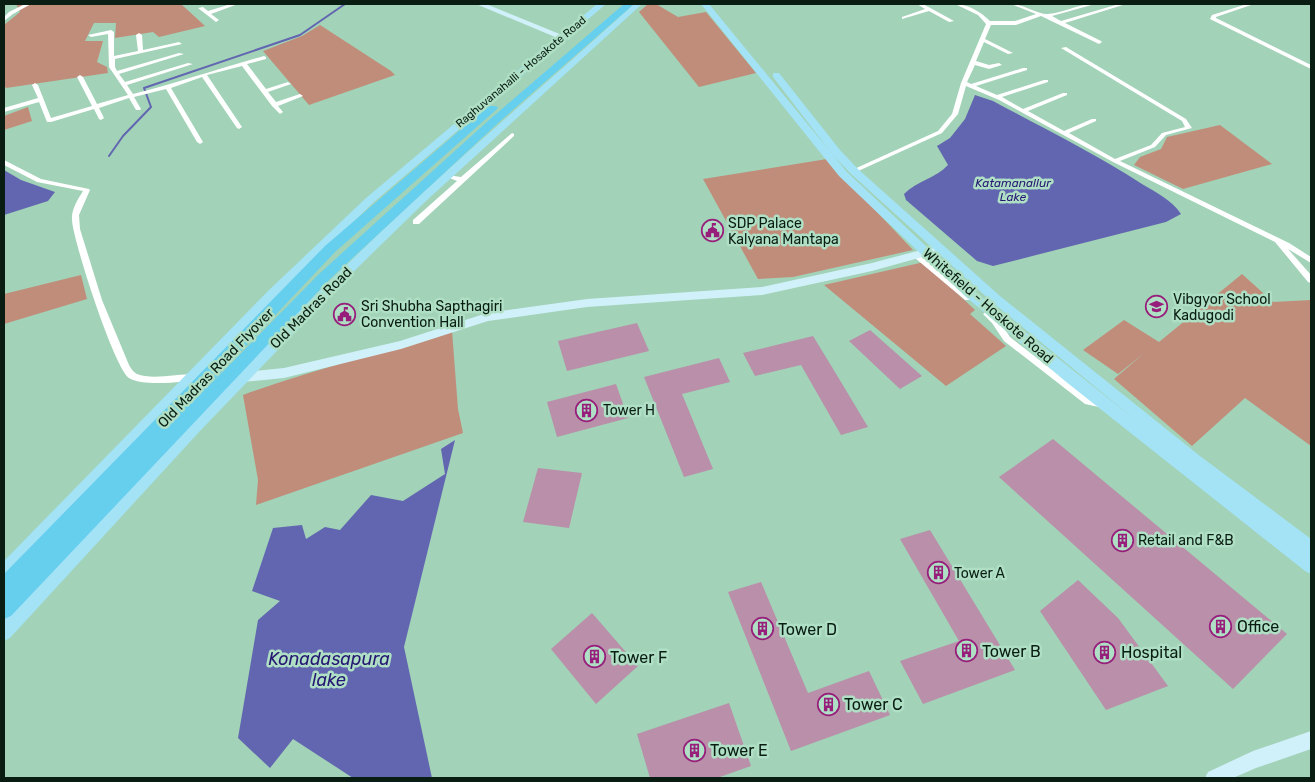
<svg xmlns="http://www.w3.org/2000/svg" width="1315" height="782" font-family="Rubik,sans-serif">
<style>
.green{fill:#c18d7b}
.water{fill:#6266b0}
.lines{fill:none;stroke-linecap:round;stroke-linejoin:round}
.stream{stroke:#6266b0;stroke-width:2}
.building{fill:#b98faa}
.street{fill:#fff;fill-rule:evenodd}
.secondary{fill:#d1f1fa;fill-rule:evenodd}
.primary{fill:#a4e2f5;fill-rule:evenodd}
.highway{fill:#67cfee;fill-rule:evenodd}
.labels{text-anchor:middle;dominant-baseline:central;stroke-width:5;stroke-linejoin:round;paint-order:stroke}
.far-street-label{font-size:11px;fill:#0a1d13;stroke:#afdfc4}
.far-water-label{font-size:12px;font-style:italic;fill:#251772;stroke:#afdfc4}
.poi-label{font-size:14px;fill:#0a1d13;stroke:#afdfc4;text-anchor:start}
.street-label{font-size:14px;fill:#0a1d13;stroke:#afdfc4}
.near-poi-label{font-size:16px;fill:#0a1d13;stroke:#afdfc4;text-anchor:start}
.near-water-label{font-size:18px;font-style:italic;fill:#251772;stroke:#afdfc4}
</style>
<rect width="100%" height="100%" fill="#a2d2b7"/>
<g class="green">
<polygon points="16,4 181,4 205,26 159,37 153,32 115,38 116,23 94,23 85,41 103,41 97,62 107,67 108,73 6,88 4,85 4,25 20,12"/>
<polygon points="648,4 656,4 678,17 706,12 756,73 699,87 639,12"/>
<polygon points="320,25 391,71 395,75 309,105 263,51 302,36"/>
<polygon points="28,107 32,121 4,130 4,116"/>
<polygon points="1220,125 1272,164 1183,189 1134,165 1140,157 1161,149 1167,137"/>
<polygon points="827,159 913,250 793,277 758,279 703,179"/>
<polygon points="924,262 975,310 970,314 1006,346 946,386 824,285"/>
<polygon points="1242,274 1273,302 1311,300 1311,446 1245,398 1192,446 1114,379 1143,354 1118,374 1083,350 1124,320 1159,342"/>
<polygon points="81,275 87,299 4,324 4,294"/>
<path d="M452,331L458,409L463,433L256,505L258,480L243,395C311,370 382,353 452,331Z"/>
</g>
<g class="water">
<path d="M975,95L993,101C1043,128 1094,153 1142,184C1155,192 1172,200 1181,214L1166,222L993,266L977,261L906,200L904,194C917,181 936,178 948,165L937,146L950,138L965,119Z"/>
<polygon points="4,170 21,180 55,192 48,201 4,215"/>
<polygon points="455,440 404,647 432,778 353,778 293,739 270,768 238,738 258,620 280,601 252,591 273,528 302,525 306,539 325,527 340,530 371,495 403,501 445,474 441,449"/>
</g>
<g class="lines">
<polyline class="stream" points="109,156 123,136 151,107 144,88 300,35 345,4"/>
</g>
<g class="building">
<polygon points="637,323 649,351 567,371 558,341"/>
<polygon points="870,330 922,376 900,389 849,341"/>
<polygon points="813,336 835,372 868,427 841,435 801,365 755,376 743,353"/>
<polygon points="719,358 730,382 682,394 713,469 684,477 644,377"/>
<polygon points="616,384 628,418 557,437 547,402"/>
<polygon points="1053,439 1287,634 1233,689 999,477"/>
<polygon points="538,468 582,473 569,528 523,522"/>
<polygon points="930,530 1015,670 923,704 900,661 959,641 900,539"/>
<polygon points="1078,580 1118,618 1168,686 1106,710 1040,611"/>
<polygon points="761,582 808,693 869,671 890,715 791,751 728,592"/>
<polygon points="592,613 638,666 596,704 551,649"/>
<polygon points="729,703 751,766 717,778 650,778 637,734"/>
</g>
<g class="lines">
<g class="street">
<polygon points="25,4 31,4 13,14 4,21 4,17 9,12"/>
<polygon points="231,4 238,4 211,14 219,20 216,22 198,8 203,7 208,11"/>
<polygon points="917,4 923,4 954,21 949,22 929,11 902,19 902,17 925,9"/>
<path d="M955,4C968,4 981,12 990,21H1015L1036,14L1011,4C1024,4 1038,15 1048,14C1064,13 1079,3 1095,4L1052,16L1061,21L1119,4H1126L1065,23L1101,41L1102,42L1099,44L1041,16L1016,25H991L985,39L1013,53L1008,54L984,42L976,61L989,65L999,63L1002,65L989,69L975,65L967,82L971,84L1023,68H1027V70L976,86L997,95L1044,80H1048V82L1002,97L1023,109L1063,93H1067V95L1028,111L1064,131L1092,119H1096V121L1069,133L1115,159L1151,145L1162,133L1185,127L1182,121L1061,48L1066,47L1186,119L1192,128L1166,135L1155,147L1120,161L1289,243L1311,257V263L1288,249L1311,275V283L1308,282L1275,242L1113,162L999,100L966,86L958,114L942,133L856,172H852V170L938,131L952,114L961,83L986,24L978,15Z"/>
<polygon points="1247,4 1254,4 1216,17 1216,18 1311,65 1311,69 1210,19 1212,15"/>
<path d="M111,30L114,32V56L138,51L136,35L139,33L142,35L143,50L179,42L182,44L115,59V67L117,71L179,53L184,54L119,74L125,82L188,63L193,64L127,85L133,94C177,83 220,68 264,56L266,57V59L247,64L266,89L288,82L291,84L268,92L276,102L300,94L303,96L278,106L283,112L280,114L272,106L242,66L207,75L242,127L239,129L237,128L202,77L171,88L203,142L200,144L197,142L166,89L134,97L141,109L140,110H136L129,98L99,108L104,118L101,120L99,119L94,109L51,122H47L39,102L4,112V108L38,98L32,85L35,83L38,85L51,118L92,106L77,77L80,75L83,77L97,104L128,95L109,67L108,34L91,37L88,35Z"/>
<polygon points="512,133 514,134 514,136 419,224 413,224 413,220 457,181 447,177 447,175 461,177"/>
<path d="M4,160L41,179L89,189L90,190L79,215L80,229L102,300L129,365C131,368 133,372 137,374C151,380 178,374 194,374L197,375L198,377L197,379C184,383 140,386 129,378C114,367 73,241 72,220C71,210 78,199 83,191L37,182L4,165Z"/>
<polygon points="918,253 971,296 972,298 971,300 965,300 915,258 915,254"/>
<polygon points="987,311 998,319 1010,337 1090,399 1106,401 1107,404 1106,407 1103,408 1085,404 1004,341 992,323 983,314"/>
</g>
<g class="secondary">
<polygon points="476,4 486,4 567,37 560,39"/>
<polygon points="940,245 944,247 945,249 944,251 872,271 762,295 587,307 488,321 401,349 284,378 243,382 239,380 237,377 239,374 243,372 284,368 400,341 487,313 587,299 762,287 872,263"/>
<polygon points="1311,731 1311,749 1256,768 1233,778 1205,778 1208,772 1253,751"/>
</g>
<g class="primary">
<polygon points="597,4 606,4 374,202 276,297 10,578 4,580 4,561 268,291 366,198"/>
<path d="M634,4H642L426,201L346,279L200,431L10,638L4,641V620C129,486 254,352 387,226C467,150 552,79 634,4Z"/>
<polygon points="701,4 709,4 847,172 974,291 1133,418 992,302 850,173 832,154 773,77 773,73 779,73 840,150 858,169 1000,296 1200,456 1311,539 1311,555 1309,555 1311,556 1311,574 1305,571 1065,381 966,297 839,176"/>
</g>
<polygon class="highway" points="624,4 634,4 497,124 330,279 11,616 4,619 4,574 325,246 488,106 496,106 498,108 496,110 335,252 198,397 320,273 489,120"/>
</g>
<defs>
<symbol id="civic-ring" viewBox="-11 -11 22 22"><circle r="9.5" fill="#afdfc4" stroke="#971f7b" stroke-width="1.5"/><path d="M-.6-6.5H3V-4.5H.6V-3L4-1V1h2V6H-6V1h2V-1L-.6-3ZM-1.2 2.5V6h2.4V2.5Z" fill="#971f7b"/></symbol>
<symbol id="school-ring" viewBox="-11 -11 22 22"><circle r="9.5" fill="#afdfc4" stroke="#971f7b" stroke-width="1.5"/><path d="M0-5L7-2L0 1L-7-2ZM-4 1L0 2.5L4 1V4Q0 6-4 4Z" fill="#971f7b"/></symbol>
<symbol id="building-ring" viewBox="-11 -11 22 22"><circle r="9.5" fill="#afdfc4" stroke="#971f7b" stroke-width="1.5"/><path d="M-4-6H4V6H1V3H-1V6H-4ZM-2.5-4.3h1.7v1.8h-1.7ZM.8-4.3h1.7v1.8H.8ZM-2.5-1h1.7V.8h-1.7ZM.8-1h1.7V.8H.8Z" fill="#971f7b"/></symbol>
</defs>
<g fill-rule="evenodd">
<use href="#civic-ring" x="700" y="218" width="25" height="25"/>
<use href="#school-ring" x="1144" y="294" width="25" height="25"/>
<use href="#civic-ring" x="332" y="302" width="25" height="25"/>
<use href="#building-ring" x="574" y="398" width="25" height="25"/>
<use href="#building-ring" x="1110" y="528" width="25" height="25"/>
<use href="#building-ring" x="926" y="560" width="25" height="25"/>
<use href="#building-ring" x="1208" y="614" width="25" height="25"/>
<use href="#building-ring" x="750" y="616" width="25" height="25"/>
<use href="#building-ring" x="954" y="638" width="25" height="25"/>
<use href="#building-ring" x="1092" y="640" width="25" height="25"/>
<use href="#building-ring" x="582" y="644" width="25" height="25"/>
<use href="#building-ring" x="816" y="692" width="25" height="25"/>
<use href="#building-ring" x="682" y="738" width="25" height="25"/>
</g>
<g class="labels">
<g class="far-street-label">
<text transform="translate(521 72) rotate(-40)">Raghuvanahalli - Hosakote Road</text>
</g>
<g class="far-water-label">
<text x="1013" y="183">Katamanallur<tspan x="1013" dy="14">Lake</tspan></text>
</g>
<g class="poi-label">
<text x="728" y="223">SDP Palace<tspan x="728" dy="16">Kalyana Mantapa</tspan></text>
<text x="1173" y="299">Vibgyor School<tspan x="1173" dy="16">Kadugodi</tspan></text>
<text x="361" y="306">Sri Shubha Sapthagiri<tspan x="361" dy="16">Convention Hall</tspan></text>
<text x="603" y="410">Tower H</text>
<text x="1138" y="540">Retail and F&amp;B</text>
<text x="954" y="573">Tower A</text>
</g>
<g class="street-label">
<text transform="translate(988 306) rotate(41)">Whitefield - Hoskote Road</text>
<text transform="translate(311 308) rotate(-45)">Old Madras Road</text>
<text transform="translate(216 368) rotate(-46)">Old Madras Road Flyover</text>
</g>
<g class="near-poi-label">
<text x="1237" y="626">Office</text>
<text x="778" y="629">Tower D</text>
<text x="982" y="651">Tower B</text>
<text x="1121" y="652">Hospital</text>
<text x="610" y="657">Tower F</text>
<text x="844" y="704">Tower C</text>
<text x="710" y="750">Tower E</text>
</g>
<g class="near-water-label">
<text x="329" y="659">Konadasapura<tspan x="329" dy="21">lake</tspan></text>
</g>
</g>
<rect width="1315" height="782" fill="none" stroke="#0a1d13" stroke-width="10"/>
</svg>
